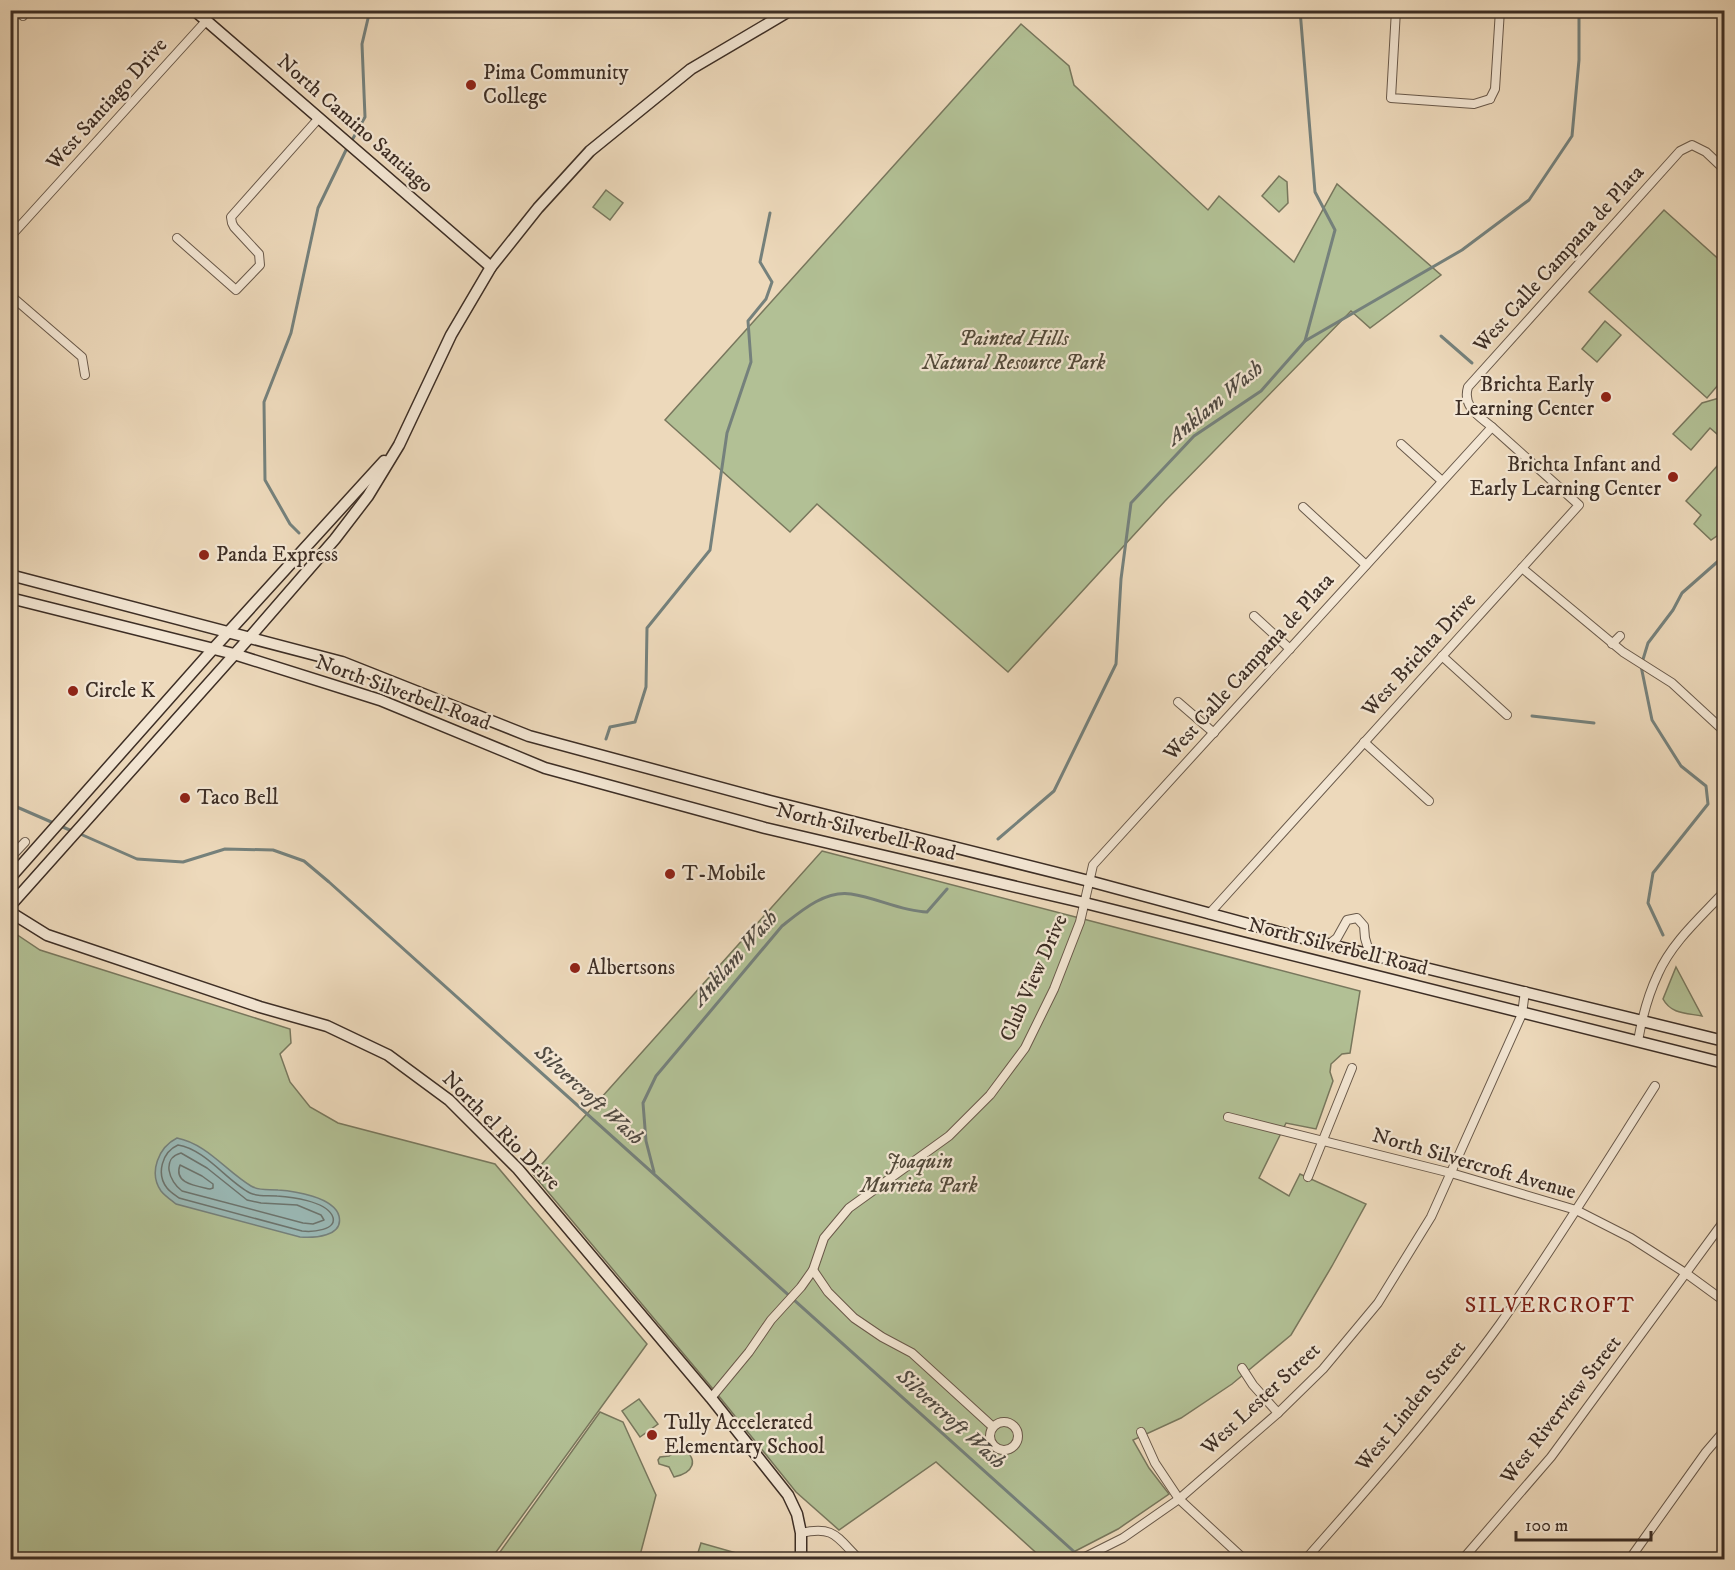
<svg xmlns="http://www.w3.org/2000/svg" width="1735" height="1570" font-family="'IM FELL DW Pica',serif">
<style>
.green{fill:#b2c095;stroke:#78775d;stroke-width:1.5}
.water{fill:#9ab9b6;stroke:#75817c;stroke-width:1.5}
.lines{fill:none;stroke-linecap:round;stroke-linejoin:round}
.shore{stroke:#6c746e;stroke-width:1.5}
.stream{stroke:#75817c;stroke-width:3}
.street-casing{stroke:#69594a;stroke-width:10}
.secondary-casing{stroke:#3d2e25;stroke-width:13}
.street{stroke:#f3e6d3;stroke-width:8}
.secondary{stroke:#f3e6d3;stroke-width:10}
.poi-dot{fill:#8f2418;stroke:#f3e6d3;stroke-width:2}
.labels{text-anchor:middle;dominant-baseline:central;stroke-width:4.5;stroke-linejoin:round;paint-order:stroke}
.poi-label{font-size:21px;fill:#3d2e25;stroke:#f3e6d3;text-anchor:start}
.street-label{font-size:21px;fill:#3d2e25;stroke:#f3e6d3}
.park-label{font-size:21px;font-style:italic;fill:#544b3b;stroke:#f3e6d3}
.water-label{font-size:22px;font-style:italic;fill:#504a42;stroke:#f3e6d3}
.neighbourhood-label{font-size:22px;letter-spacing:1.5px;fill:#7a1f14;stroke:#f3e6d3}
</style>
<rect width="100%" height="100%" fill="#edd9bb"/>
<filter id="stains"><feTurbulence type="fractalNoise" baseFrequency=".00333" numOctaves="4"/><feColorMatrix values="0 0 0 0 .2 0 0 0 0 .09 0 0 0 0 .02 0 0 0 .5 -.17"/></filter>
<radialGradient id="worn" r=".72"><stop offset=".6" stop-color="#630" stop-opacity="0"/><stop offset="1" stop-color="#630" stop-opacity=".3"/></radialGradient>
<g class="green">
<polygon points="1021,24 1069,66 1074,85 1208,210 1219,196 1294,262 1337,184 1441,275 1370,328 1351,311 1165,501 1008,672 817,504 790,532 665,420"/>
<polygon points="1279,176 1287,182 1288,203 1279,212 1262,196"/>
<polygon points="606,190 623,203 610,220 593,207"/>
<polygon points="1664,210 1724,264 1724,378 1707,398 1589,292"/>
<polygon points="1605,321 1621,335 1597,362 1582,349"/>
<polygon points="1719,398 1724,403 1724,440 1710,428 1691,450 1673,434 1702,403"/>
<polygon points="1717,466 1724,473 1724,531 1711,540 1694,524 1701,515 1686,501"/>
<polygon points="822,851 1360,991 1350,1053 1342,1054 1331,1064 1330,1072 1333,1081 1316,1129 1286,1123 1259,1178 1289,1196 1300,1174 1366,1204 1332,1266 1291,1335 1232,1384 1181,1418 1133,1440 1149,1468 1169,1494 1118,1529 1060,1559 1043,1559 936,1462 839,1530 796,1492 718,1395 533,1174"/>
<polygon points="10,930 40,950 290,1029 291,1043 280,1054 290,1082 310,1107 338,1123 495,1164 647,1344 491,1559 11,1559"/>
<path d="M1676,967L1702,1016C1686,1013 1671,1014 1663,999Z"/>
<polygon points="639,1399 658,1424 640,1437 622,1411"/>
<polygon points="600,1412 623,1422 656,1495 639,1559 495,1559"/>
<path d="M682,1448C700,1460 693,1473 674,1477L669,1467L659,1464L658,1460L660,1457L669,1456Z"/>
<polygon points="701,1543 754,1558 754,1559 696,1559"/>
</g>
<path class="water" d="M177,1138C207,1144 226,1171 251,1186C259,1191 269,1189 278,1190C294,1191 334,1197 339,1216C344,1237 313,1238 300,1237L176,1204C171,1200 165,1196 161,1191C148,1172 159,1147 177,1138Z"/>
<g class="lines">
<g class="shore">
<path d="M178,1145C205,1149 228,1182 250,1193C258,1197 268,1195 277,1196C292,1197 324,1201 332,1215C340,1231 310,1232 302,1231L179,1198C175,1195 170,1192 167,1188C156,1174 162,1152 178,1145Z"/>
<path d="M181,1153L207,1168L247,1200L261,1203L297,1205L321,1215L324,1220L313,1224L303,1223L182,1191C169,1182 161,1158 181,1153Z"/>
<path d="M180,1165L202,1176L213,1184V1188L210,1189C197,1186 173,1184 180,1165Z"/>
</g>
<g class="stream">
<polyline points="1300,10 1315,192 1335,230 1305,341"/>
<polyline points="351,142 365,117 362,44 370,10"/>
<polyline points="1441,336 1472,363"/>
<polyline points="299,533 290,524 265,480 264,402 291,333 318,208 347,148"/>
<polyline points="1532,716 1594,723"/>
<polyline points="606,739 610,727 635,722 646,687 647,628 710,550 727,433 751,362 748,321 766,299 772,282 760,262 770,213"/>
<polyline points="10,804 72,831"/>
<polyline points="78,833 137,859 183,862 225,849 273,850 304,861 329,882 1080,1557"/>
<polyline points="998,839 1054,791 1116,664 1121,579 1131,503 1194,436 1261,391 1305,341 1462,250 1529,200 1572,136 1579,60 1579,10"/>
<polyline points="1663,935 1648,903 1653,873 1708,804 1706,786 1681,766 1652,720 1641,666 1648,643 1673,610 1682,593 1724,556"/>
<path d="M654,1172L646,1141L643,1103L656,1076L782,926C801,911 825,890 851,894C878,898 900,911 927,912L947,889"/>
</g>
<defs>
<g id="street">
<polyline points="16,10 23,16"/>
<polyline points="1396,10 1391,98 1474,104 1490,99"/>
<polyline points="1490,99 1495,89 1500,10"/>
<polyline points="10,237 206,21"/>
<polyline points="177,238 236,290 260,265 259,254 234,227 232,223 231,217 319,118"/>
<polyline points="10,295 82,357 85,375"/>
<polyline points="1401,444 1442,481"/>
<polyline points="1303,507 1366,565"/>
<polyline points="1522,568 1623,652 1672,683 1724,731"/>
<polyline points="1254,616 1290,649"/>
<polyline points="1612,644 1620,636"/>
<polyline points="1442,656 1507,715"/>
<polyline points="1178,702 1214,733"/>
<polyline points="1364,742 1429,801"/>
<polyline points="10,858 25,842"/>
<polyline points="1209,914 1579,505 1492,427"/>
<polyline points="1328,945 1337,938 1347,920 1357,918 1364,926 1365,938 1370,955"/>
<path d="M1638,1041C1642,1018 1648,995 1658,974C1672,942 1701,917 1724,892"/>
<polyline points="1228,1117 1451,1173 1576,1210 1631,1238 1687,1274 1724,1301"/>
<polyline points="1308,1177 1352,1068"/>
<polyline points="813,1270 828,1292 854,1318 882,1337 912,1353 993,1427"/>
<polyline points="1242,1368 1253,1385 1278,1413"/>
<path d="M711,1398L749,1352L771,1320L801,1287L813,1270L824,1238L849,1208L949,1136L990,1095L1025,1048L1054,989L1080,922L1093,865L1492,427C1479,416 1462,407 1468,387L1680,151L1692,145L1706,152L1724,169"/>
<circle cx="1004" cy="1436" r="14"/>
<polyline points="1141,1432 1155,1463 1179,1499 1245,1560"/>
<path d="M801,1533C835,1525 837,1538 860,1560"/>
<polyline points="1079,1560 1123,1538 1179,1499 1278,1413 1323,1369 1378,1303 1431,1217 1522,1014 1525,991"/>
<path d="M1305,1560C1373,1483 1440,1407 1500,1324C1554,1247 1604,1166 1655,1086"/>
<polyline points="1462,1560 1551,1457 1724,1221"/>
<polyline points="1629,1560 1706,1452 1724,1431"/>
</g>
<g id="secondary">
<polyline points="194,10 491,267"/>
<polyline points="10,575 342,662 529,736 770,801 1089,881 1278,932 1724,1041"/>
<polyline points="10,598 234,654 380,700 545,768 765,828 1085,903 1724,1063"/>
<polyline points="10,878 213,649 384,461"/>
<polyline points="10,906 250,637 335,539 368,496 399,445 451,335 491,267 538,208 590,151 691,69 791,10"/>
<polyline points="10,912 47,935 260,1007 327,1026 388,1055 449,1100 518,1169 711,1398 788,1495 797,1514 801,1533 801,1560"/>
</g>
</defs>
<use href="#street" class="street-casing"/>
<use href="#secondary" class="secondary-casing"/>
<use href="#street" class="street"/>
<use href="#secondary" class="secondary"/>
</g>
<g class="poi-dot">
<circle cx="471" cy="85" r="6"/>
<circle cx="1606" cy="397" r="6"/>
<circle cx="1673" cy="477" r="6"/>
<circle cx="204" cy="555" r="6"/>
<circle cx="73" cy="691" r="6"/>
<circle cx="185" cy="798" r="6"/>
<circle cx="670" cy="874" r="6"/>
<circle cx="575" cy="968" r="6"/>
<circle cx="652" cy="1435" r="6"/>
</g>
<g class="labels">
<g class="poi-label">
<text x="483" y="73">Pima Community<tspan x="483" dy="24">College</tspan></text>
<text x="1594" y="385" text-anchor="end">Brichta Early<tspan x="1594" dy="24">Learning Center</tspan></text>
<text x="1661" y="465" text-anchor="end">Brichta Infant and<tspan x="1661" dy="24">Early Learning Center</tspan></text>
<text x="216" y="555">Panda Express</text>
<text x="85" y="691">Circle K</text>
<text x="197" y="798">Taco Bell</text>
<text x="682" y="874">T-Mobile</text>
<text x="587" y="968">Albertsons</text>
<text x="664" y="1423">Tully Accelerated<tspan x="664" dy="24">Elementary School</tspan></text>
</g>
<g class="street-label">
<text transform="translate(107 104) rotate(-48)">West Santiago Drive</text>
<text transform="translate(355 124) rotate(41)">North Camino Santiago</text>
<text transform="translate(1559 259) rotate(-48)">West Calle Campana de Plata</text>
<text transform="translate(1419 655) rotate(-48)">West Brichta Drive</text>
<text transform="translate(1249 667) rotate(-48)">West Calle Campana de Plata</text>
<text transform="translate(403 693) rotate(20)">North Silverbell Road</text>
<text transform="translate(866 832) rotate(14)">North Silverbell Road</text>
<text transform="translate(1338 947) rotate(14)">North Silverbell Road</text>
<text transform="translate(1034 978) rotate(-66)">Club View Drive</text>
<text transform="translate(501 1131) rotate(45)">North el Rio Drive</text>
<text transform="translate(1474 1164) rotate(16)">North Silvercroft Avenue</text>
<text transform="translate(1261 1399) rotate(-43)">West Lester Street</text>
<text transform="translate(1411 1406) rotate(-51)">West Linden Street</text>
<text transform="translate(1561 1410) rotate(-52)">West Riverview Street</text>
</g>
<g class="park-label">
<text x="1014" y="339">Painted Hills<tspan x="1014" dy="24">Natural Resource Park</tspan></text>
<text x="919" y="1162">Joaquin<tspan x="919" dy="24">Murrieta Park</tspan></text>
</g>
<g class="water-label">
<text transform="translate(1215 403) rotate(-40)">Anklam Wash</text>
<text transform="translate(735 958) rotate(-49)">Anklam Wash</text>
<text transform="translate(589 1095) rotate(42)">Silvercroft Wash</text>
<text transform="translate(951 1419) rotate(42)">Silvercroft Wash</text>
</g>
<g class="neighbourhood-label">
<text x="1550" y="1305">SILVERCROFT</text>
</g>
</g>
<rect width="1735" height="1570" fill="none" stroke="#edd9bb" stroke-width="36"/>
<rect x="12" y="12" width="1711" height="1546" fill="none" stroke="#3d2e25" stroke-width="3"/>
<rect x="18" y="18" width="1699" height="1534" fill="none" stroke="#3d2e25" stroke-width="1.5"/>
<path d="M1516 1531v9h135v-9" fill="none" stroke="#3d2e25" stroke-width="3"/>
<text x="1525" y="1531" font-size="18" fill="#3d2e25" stroke="#f3e6d3" stroke-width="4.5" paint-order="stroke">100 m</text>
<rect width="100%" height="100%" filter="url(#stains)"/>
<rect width="100%" height="100%" fill="url(#worn)"/>
</svg>
